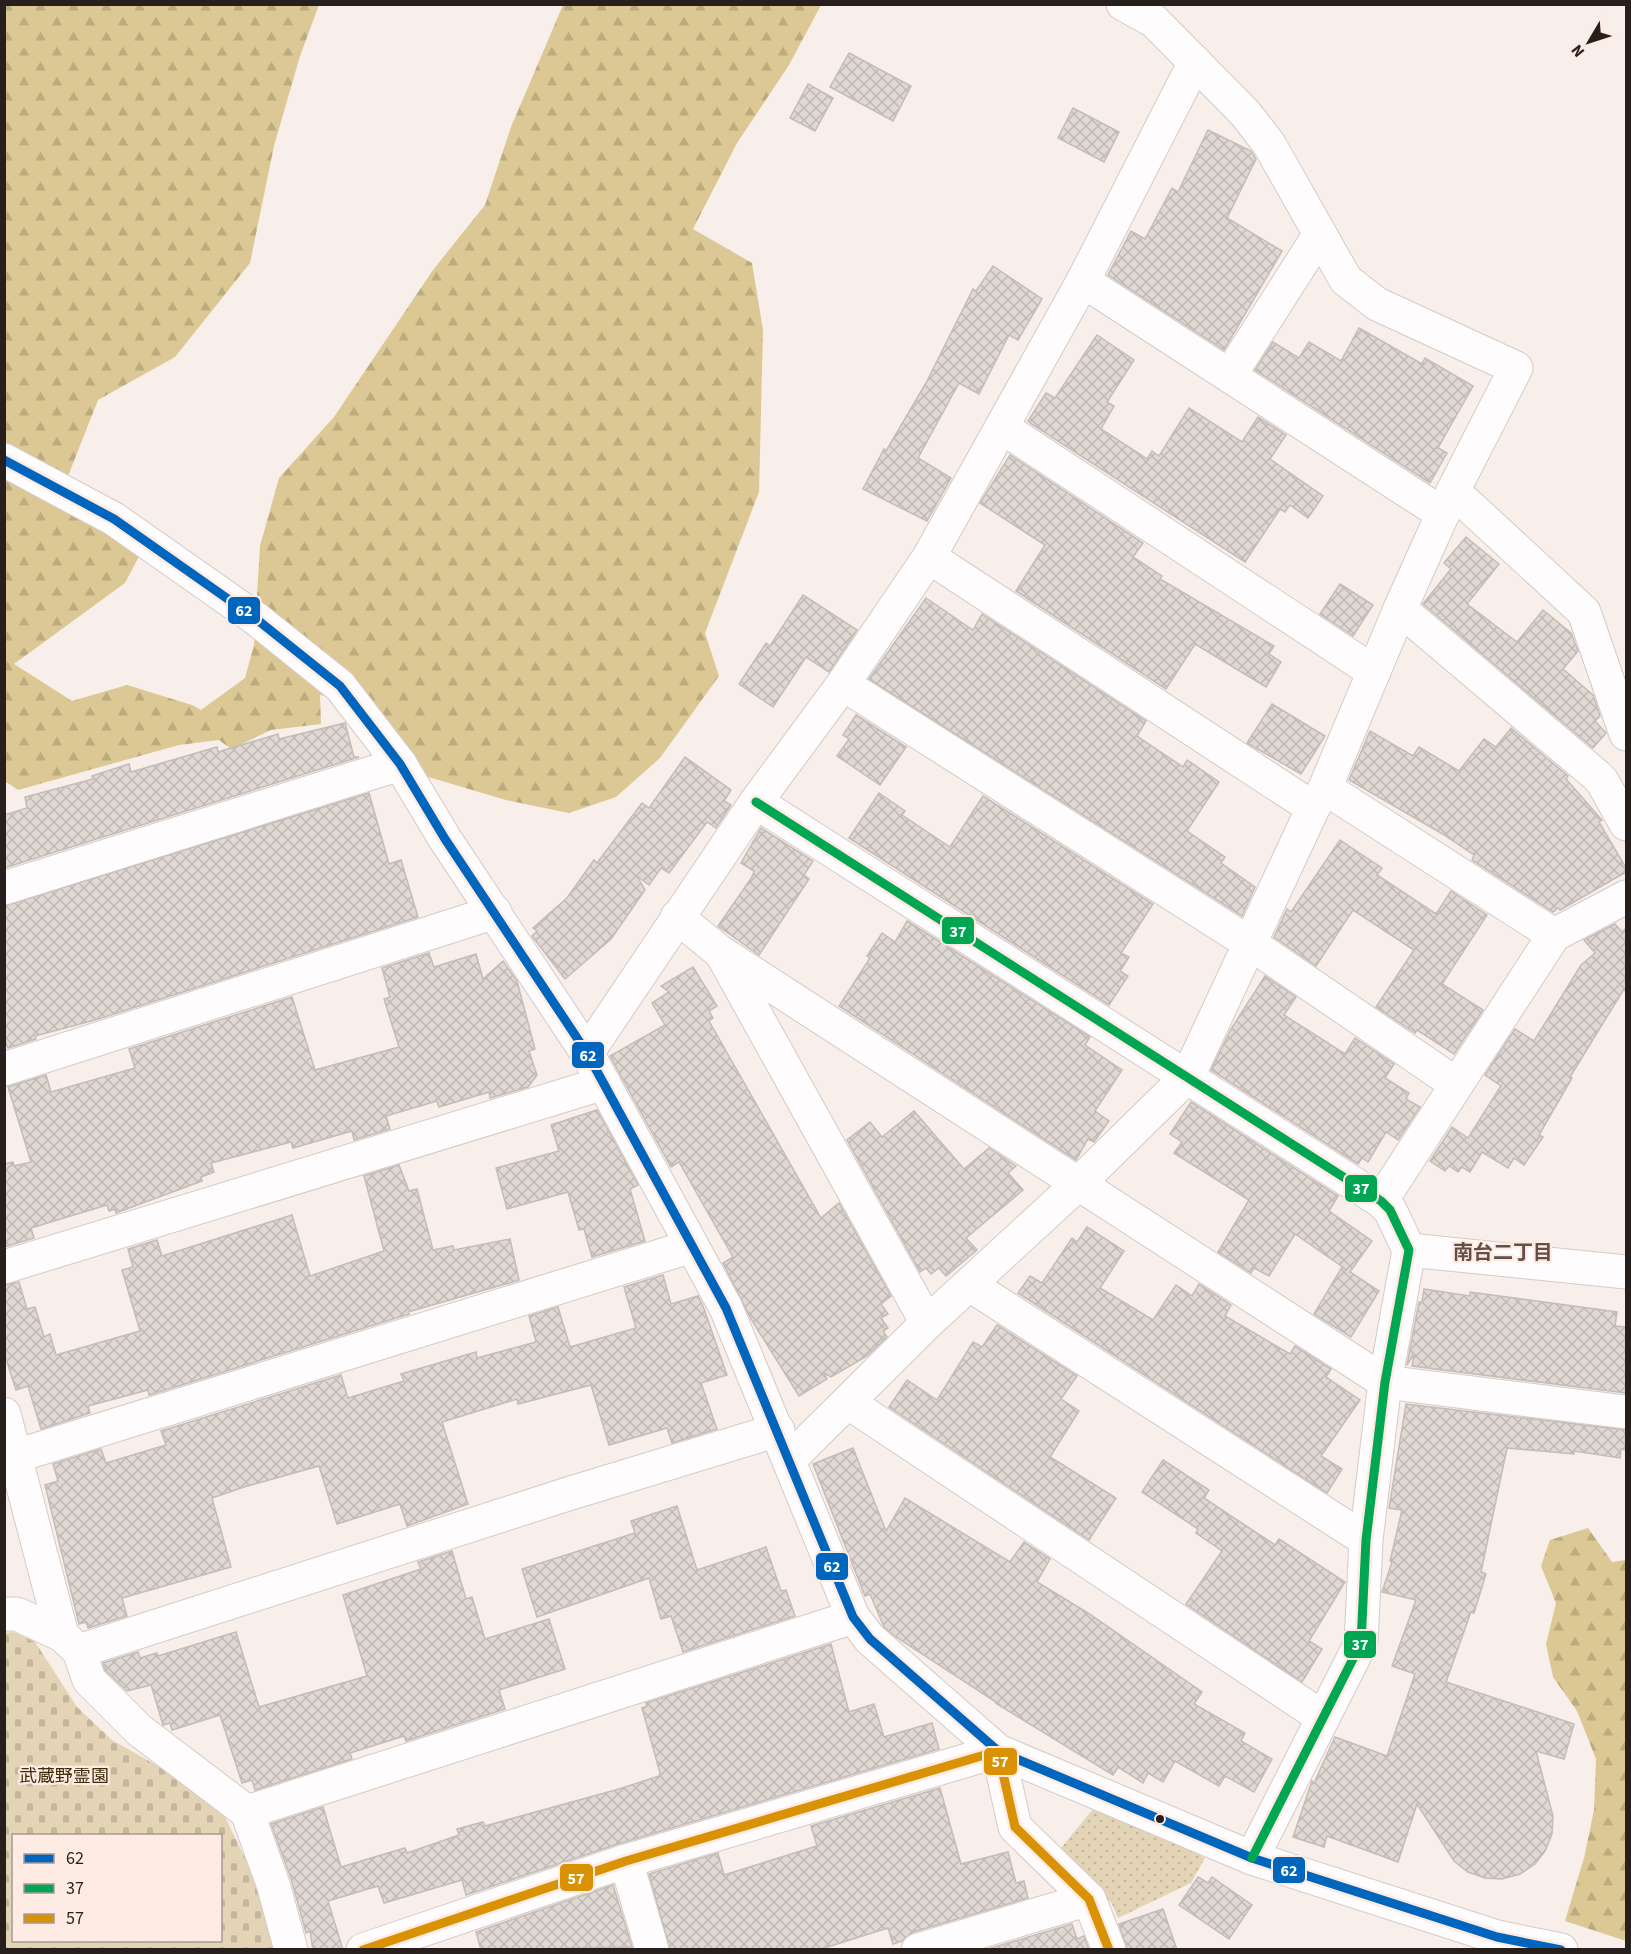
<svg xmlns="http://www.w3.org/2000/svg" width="1631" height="1954" font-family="'Source Sans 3','Noto Sans JP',sans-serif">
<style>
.forest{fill:url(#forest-firs)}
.cemetery{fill:url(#cemetery-stones);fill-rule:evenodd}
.park{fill:url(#park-dots)}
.building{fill:url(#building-cross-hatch);stroke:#c3bcb7;stroke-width:1.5}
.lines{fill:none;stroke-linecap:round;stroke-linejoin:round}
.minor-casing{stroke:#d4cbc7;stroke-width:35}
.minor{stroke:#fefcfc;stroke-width:33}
.bus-1-casing{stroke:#feebe4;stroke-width:14}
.bus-2-casing{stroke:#feebe4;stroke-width:14}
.bus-3-casing{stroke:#feebe4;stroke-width:14}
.bus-1{stroke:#0065bd;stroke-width:9}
.bus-2{stroke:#00a651;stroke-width:9}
.bus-3{stroke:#d89204;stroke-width:9}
.bus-dot{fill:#271f1b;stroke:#feebe4;stroke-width:2}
.labels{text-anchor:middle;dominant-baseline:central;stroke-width:4.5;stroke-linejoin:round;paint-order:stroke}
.park-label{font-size:18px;fill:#392d05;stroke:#feebe4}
.neighbourhood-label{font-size:20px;font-weight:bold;fill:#624f47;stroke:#feebe4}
.line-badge{stroke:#feebe4;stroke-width:2}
.badge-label{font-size:16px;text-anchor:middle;font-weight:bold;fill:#fff}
</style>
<defs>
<pattern id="forest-firs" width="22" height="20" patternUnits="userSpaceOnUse" patternTransform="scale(1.5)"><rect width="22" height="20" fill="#dcc895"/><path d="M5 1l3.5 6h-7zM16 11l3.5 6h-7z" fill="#bdab80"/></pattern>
<pattern id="cemetery-stones" width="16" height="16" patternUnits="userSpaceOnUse" patternTransform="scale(1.5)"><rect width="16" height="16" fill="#e3d4b6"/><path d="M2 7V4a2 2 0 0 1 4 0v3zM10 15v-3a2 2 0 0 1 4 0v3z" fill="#c3b69c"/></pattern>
<pattern id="park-dots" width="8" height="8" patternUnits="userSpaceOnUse" patternTransform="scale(1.5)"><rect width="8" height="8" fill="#e3d4b6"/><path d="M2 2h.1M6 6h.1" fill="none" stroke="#c3b69c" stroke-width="1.8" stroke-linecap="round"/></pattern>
<pattern id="building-cross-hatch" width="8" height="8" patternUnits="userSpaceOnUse" patternTransform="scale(1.5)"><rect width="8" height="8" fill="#dfd8d3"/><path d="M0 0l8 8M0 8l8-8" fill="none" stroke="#bfb9b5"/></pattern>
</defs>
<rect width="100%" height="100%" fill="#f8eeea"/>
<g class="forest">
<polygon points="4,5 319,5 300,56 274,146 250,263 175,357 98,400 68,476 145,545 125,583 14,664 72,701 127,685 192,705 201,710 245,678 254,645 260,546 279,478 334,417 433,270 485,205 511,127 563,5 821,5 789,65 737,143 693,229 752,263 763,330 759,492 705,633 719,676 660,758 616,797 569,813 506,800 425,776 369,702 320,695 321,724 271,730 231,749 219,740 179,745 18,790 5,781"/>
<polygon points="1588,1528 1612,1562 1626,1560 1626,1941 1565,1921 1584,1858 1594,1810 1596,1759 1577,1711 1553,1677 1546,1644 1556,1603 1541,1566 1550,1540"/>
</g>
<path class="cemetery" d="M14,1632L35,1642L77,1707L112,1740L170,1773L225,1817L261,1891L276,1949L5,1950L4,1633ZM14,1836H220V1940H14Z"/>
<polygon class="park" points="1098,1803 1205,1858 1191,1883 1118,1918 1112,1904 1061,1848"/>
<g class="building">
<polygon points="849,53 911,86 893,121 830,87"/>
<polygon points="808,84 833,98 815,131 790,118"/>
<polygon points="1073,108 1119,132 1104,162 1058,138"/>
<polygon points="1208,130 1251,151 1256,159 1227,218 1282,251 1224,350 1108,275 1131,231 1145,239 1172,188 1178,192"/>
<polygon points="993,266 1042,299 1018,340 1009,335 979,394 959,383 918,458 951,478 927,521 863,489 884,449 886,451 926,383 973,289 976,291"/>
<polygon points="1359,328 1422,364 1425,358 1473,386 1438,448 1447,453 1430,483 1255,370 1273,342 1299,358 1309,342 1341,361"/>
<polygon points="1097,335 1134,360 1107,402 1114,406 1101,429 1147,459 1152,451 1159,456 1189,408 1242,442 1258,417 1286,435 1270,459 1323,496 1308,518 1290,505 1285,512 1280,509 1245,562 1030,423 1028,421 1046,393 1055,398"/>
<polygon points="1010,455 1143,543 1133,557 1162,576 1160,579 1274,646 1269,654 1281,662 1266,687 1195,644 1166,689 1016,591 1045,545 980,503"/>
<polygon points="1466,537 1499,564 1467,604 1517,642 1543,610 1571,633 1578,651 1563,669 1593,695 1600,716 1595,721 1606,733 1593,748 1423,604 1451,569 1444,563"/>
<polygon points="1340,584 1373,605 1353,636 1320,614"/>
<polygon points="803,595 857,630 829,672 806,657 773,707 739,684 766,643 770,646"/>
<polygon points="926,598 973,630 982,614 1146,721 1137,736 1183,767 1187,760 1219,782 1187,831 1225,857 1221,863 1255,887 1242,916 869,679"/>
<polygon points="1272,704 1325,736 1301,774 1247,743"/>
<polygon points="856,715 906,747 880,785 837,756 849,739 843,735"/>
<polygon points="345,723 354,757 359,757 4,868 4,815 27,808 25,797 93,779 92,776 129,764 131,772 217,747 218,752 278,734 279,739"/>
<polygon points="1511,728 1568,776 1566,779 1602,820 1599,822 1626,868 1626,872 1560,910 1558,908 1553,912 1472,860 1474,855 1441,833 1349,780 1370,731 1413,756 1419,747 1459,771 1484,739 1496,747"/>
<polygon points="685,757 731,790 724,801 731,805 716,828 707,822 669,873 661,868 649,885 637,876 645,890 611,939 565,979 532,936 537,931 533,928 567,898 594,860 597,863 642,803 649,808"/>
<polygon points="369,793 389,864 401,860 418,917 95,1020 35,1036 36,1039 8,1048 4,1038 4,906"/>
<polygon points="879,793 905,811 902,815 950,847 983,796 1153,904 1121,953 1129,957 1120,971 1128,976 1109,1005 849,838"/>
<polygon points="761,828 813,861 804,875 809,879 759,955 718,926 752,877 754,871 741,863"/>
<polygon points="1340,840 1382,868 1377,875 1436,914 1451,891 1487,915 1442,984 1483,1010 1454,1054 1417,1030 1415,1033 1376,1007 1414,950 1353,910 1316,966 1274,937 1287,909 1291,912"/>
<polygon points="907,921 1090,1037 1085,1045 1122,1070 1095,1111 1109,1121 1094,1142 1088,1139 1076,1160 839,1006 870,958 867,956 882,933 895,942"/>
<polygon points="1615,924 1622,932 1626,928 1626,992 1624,989 1570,1077 1572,1078 1539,1135 1543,1137 1524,1165 1514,1158 1508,1168 1482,1152 1470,1172 1462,1167 1458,1172 1449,1166 1445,1171 1430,1161 1452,1127 1468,1138 1501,1086 1485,1075 1515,1029 1534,1041 1581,965 1595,953 1584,940"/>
<polygon points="429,953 434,967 476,954 483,979 503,961 517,981 535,1049 529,1051 537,1075 528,1087 490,1098 489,1092 439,1107 437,1101 386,1116 390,1129 354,1140 352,1131 293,1148 291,1142 211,1163 214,1172 201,1177 202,1181 116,1213 115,1209 109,1211 107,1205 31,1228 34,1238 4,1247 4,1164 13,1162 14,1166 31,1162 8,1087 46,1075 51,1092 135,1068 129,1049 292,997 315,1070 399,1047 384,999 390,997 382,968"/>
<polygon points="693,967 717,1006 709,1011 713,1018 709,1021 821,1218 839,1203 891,1296 881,1304 888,1314 881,1318 888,1328 883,1331 887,1337 867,1356 831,1377 824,1373 827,1379 799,1396 751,1319 723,1263 733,1257 679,1162 671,1167 610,1056 665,1025 652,1003 669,992 661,986"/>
<polygon points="1265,976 1296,997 1284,1015 1345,1054 1355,1038 1394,1064 1385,1078 1409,1093 1406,1099 1420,1107 1398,1140 1386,1132 1368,1162 1362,1158 1358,1164 1211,1070 1231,1029"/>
<polygon points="1191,1102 1338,1196 1329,1211 1372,1241 1350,1272 1379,1291 1351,1337 1314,1314 1342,1267 1347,1270 1295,1234 1269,1276 1254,1268 1251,1273 1218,1252 1249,1200 1174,1153 1182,1142 1170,1134"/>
<polygon points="597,1110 638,1185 630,1189 645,1241 592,1257 584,1229 579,1230 568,1192 507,1209 496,1168 559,1151 551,1125"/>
<polygon points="914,1111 964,1169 989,1148 1016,1166 1008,1173 1023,1190 966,1238 977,1250 946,1276 939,1268 931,1274 926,1268 920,1272 847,1140 870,1122 882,1137"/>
<polygon points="399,1165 409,1191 417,1189 433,1250 453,1246 454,1250 510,1239 519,1280 408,1312 409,1314 149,1395 148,1390 88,1406 90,1413 41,1429 28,1386 16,1390 4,1353 4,1285 19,1282 27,1309 35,1307 44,1337 50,1334 56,1355 140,1331 122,1270 133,1267 128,1249 157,1240 162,1256 292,1215 310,1276 384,1251 364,1176"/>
<polygon points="1087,1227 1124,1251 1100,1288 1153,1320 1176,1285 1192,1296 1199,1284 1231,1305 1225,1316 1290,1354 1295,1346 1331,1369 1326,1377 1360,1400 1321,1456 1342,1469 1327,1493 1018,1293 1030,1276 1042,1283 1072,1238 1077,1242"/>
<polygon points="663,1275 671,1304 698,1296 703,1306 727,1375 701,1383 717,1429 672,1443 667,1428 609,1445 591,1385 518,1404 517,1399 442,1422 468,1504 407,1526 400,1504 337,1524 319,1466 244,1487 212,1498 231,1567 122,1598 127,1616 88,1628 86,1622 79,1624 45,1485 58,1481 53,1464 101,1449 106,1463 166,1445 161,1431 341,1375 348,1398 404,1381 401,1374 476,1352 477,1358 536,1342 529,1316 558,1307 570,1347 636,1328 624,1287"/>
<polygon points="1424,1289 1470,1296 1470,1292 1617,1312 1615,1326 1626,1327 1626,1393 1412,1366 1414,1354 1407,1365 1419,1302 1422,1302"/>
<polygon points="997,1325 1077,1376 1061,1399 1079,1411 1050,1457 1116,1498 1089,1540 889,1407 907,1380 937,1400 973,1342 982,1347"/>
<polygon points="1406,1404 1626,1430 1626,1450 1621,1449 1620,1458 1574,1451 1574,1454 1507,1448 1481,1572 1486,1574 1474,1613 1471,1612 1446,1682 1574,1724 1564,1759 1536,1751 1553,1816 1552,1834 1545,1851 1535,1864 1520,1874 1502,1879 1485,1878 1468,1872 1454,1861 1417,1804 1398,1862 1327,1836 1324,1847 1293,1837 1312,1781 1314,1783 1335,1737 1387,1756 1415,1674 1392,1666 1416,1600 1382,1592 1392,1562 1390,1561 1402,1510 1389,1508"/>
<polygon points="853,1448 886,1531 905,1498 1010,1562 1024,1542 1050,1559 1037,1582 1088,1613 1202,1692 1194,1704 1245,1733 1241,1741 1272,1759 1254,1792 1225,1776 1219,1786 1175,1761 1163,1782 1148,1773 1143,1783 1118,1767 1113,1775 997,1704 999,1704 896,1637 884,1627 870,1594 865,1596 813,1464"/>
<polygon points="1163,1460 1209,1490 1204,1498 1275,1545 1279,1539 1345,1582 1309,1641 1322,1649 1302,1682 1186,1604 1222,1551 1196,1533 1198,1529 1142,1492"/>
<polygon points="677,1506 697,1570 766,1547 781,1591 786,1590 795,1616 683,1652 671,1616 661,1619 649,1578 537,1617 522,1569 635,1533 631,1521"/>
<polygon points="452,1551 466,1599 472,1597 485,1639 549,1619 565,1669 499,1690 505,1709 406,1741 404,1736 350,1753 352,1759 255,1790 252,1780 242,1783 220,1715 172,1730 170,1723 163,1725 151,1685 127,1691 105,1670 103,1663 138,1652 140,1658 157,1653 158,1656 236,1632 259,1707 367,1676 343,1595 421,1569 418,1562"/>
<polygon points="831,1644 849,1712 874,1704 884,1737 932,1723 939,1749 621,1843 466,1895 462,1880 384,1903 378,1886 328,1901 343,1950 313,1950 310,1931 306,1933 291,1878 271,1824 323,1807 341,1867 405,1848 407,1853 459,1835 457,1829 483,1822 485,1826 619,1789 659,1776 660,1773 642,1708 647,1706 646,1703"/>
<polygon points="940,1788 961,1864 1008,1852 1016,1883 1024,1881 1028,1898 913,1932 902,1941 893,1944 888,1928 818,1950 670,1950 649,1874 718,1853 724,1875 817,1846 811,1826"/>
<polygon points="1198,1877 1208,1883 1212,1877 1252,1905 1229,1939 1179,1905"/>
<polygon points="613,1885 632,1947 481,1950 476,1932"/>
<polygon points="1163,1909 1177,1950 1127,1950 1119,1924"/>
<polygon points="1072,1924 1077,1939 1084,1936 1089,1950 985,1950"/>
</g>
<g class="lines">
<defs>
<g id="minor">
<polyline points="1083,281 1443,514"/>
<polyline points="1230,375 1320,234"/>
<polyline points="1003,428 1374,672"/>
<polyline points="4,460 114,519 255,618 340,686 400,764 445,839 587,1053 726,1308 853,1617 870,1639 998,1751 1252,1858 1497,1937 1561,1950"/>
<polyline points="1453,491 1584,612 1626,734"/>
<polyline points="929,557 1313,808"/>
<polyline points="1400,609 1596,775 1602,781 1626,824"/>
<polyline points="843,684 1251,944 1456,1084"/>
<polyline points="1325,788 1554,935 1381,1201"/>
<polyline points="756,802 1381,1201 1390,1210 1409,1250 1385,1382 1366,1540 1361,1643 1252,1858"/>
<polyline points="4,888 400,764"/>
<polyline points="677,917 720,952 1385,1382 1626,1412"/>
<polyline points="1554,935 1626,897"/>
<polyline points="723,956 927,1323"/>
<polyline points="587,1053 756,802 843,684 929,557 1083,281 1195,62"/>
<polyline points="4,1069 495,912"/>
<polyline points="1409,1250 1626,1272"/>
<polyline points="4,1267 604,1083"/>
<polyline points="970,1285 1366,1540"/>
<polyline points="849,1403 1322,1717"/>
<polyline points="4,1414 62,1635"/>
<polyline points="4,1456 16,1456 692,1246"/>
<polyline points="789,1460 927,1323 1078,1184 1188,1076 1313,808 1325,788 1400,609 1453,491 1516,368 1377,304 1346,280 1269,144 1245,113 1154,21 1123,4"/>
<polyline points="4,1614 17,1614 62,1635 79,1651 89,1680 139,1730 247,1812 273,1884 291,1950"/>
<polyline points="79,1651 571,1493 778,1430"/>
<polyline points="247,1812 853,1617"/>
<polyline points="626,1861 652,1950"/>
<polyline points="363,1950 626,1861 998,1751 1015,1827 1089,1899 1109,1950"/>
<polyline points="918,1950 1089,1899"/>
</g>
</defs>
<use href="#minor" class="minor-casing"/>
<use href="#minor" class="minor"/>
<defs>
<polyline id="bus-1" points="4,460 114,519 255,618 340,686 400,764 445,839 587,1053 726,1308 853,1617 870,1639 998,1751 1252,1858 1497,1937 1561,1950"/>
<polyline id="bus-2" points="756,802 1381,1201 1390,1210 1409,1250 1385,1382 1366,1540 1361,1643 1252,1858"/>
<polyline id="bus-3" points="363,1950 626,1861 998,1751 1015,1827 1089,1899 1109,1950"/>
</defs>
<use href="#bus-1" class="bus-1-casing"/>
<use href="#bus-2" class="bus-2-casing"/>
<use href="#bus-3" class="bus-3-casing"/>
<use href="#bus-1" class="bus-1"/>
<use href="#bus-2" class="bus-2"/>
<use href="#bus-3" class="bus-3"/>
</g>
<circle class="bus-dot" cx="1160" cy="1819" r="5"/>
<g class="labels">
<g class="park-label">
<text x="64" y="1776">武蔵野霊園</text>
</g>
<g class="neighbourhood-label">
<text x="1503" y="1253">南台二丁目</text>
</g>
</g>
<g class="line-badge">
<rect x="227" y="596" width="34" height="29" rx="6" fill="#0065bd"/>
<rect x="941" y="916" width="34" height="29" rx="6" fill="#00a651"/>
<rect x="571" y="1041" width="34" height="28" rx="6" fill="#0065bd"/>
<rect x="1344" y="1174" width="34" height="29" rx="6" fill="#00a651"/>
<rect x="815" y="1552" width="34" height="29" rx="6" fill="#0065bd"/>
<rect x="1343" y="1630" width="34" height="29" rx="6" fill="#00a651"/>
<rect x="983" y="1747" width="35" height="29" rx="6" fill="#d89204"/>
<rect x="1272" y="1856" width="34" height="28" rx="6" fill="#0065bd"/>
<rect x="559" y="1863" width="35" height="29" rx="6" fill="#d89204"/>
</g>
<g class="badge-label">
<text x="244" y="616">62</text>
<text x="958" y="937">37</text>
<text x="588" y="1061">62</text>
<text x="1361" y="1194">37</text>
<text x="832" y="1572">62</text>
<text x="1360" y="1650">37</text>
<text x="1000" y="1767">57</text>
<text x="1289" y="1876">62</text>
<text x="576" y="1884">57</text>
</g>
<rect width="1631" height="1954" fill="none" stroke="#271f1b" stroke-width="12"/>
<rect x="12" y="1834" width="210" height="108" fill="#feebe4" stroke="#a89994" stroke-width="1.5"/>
<rect x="24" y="1854" width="30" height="9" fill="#0065bd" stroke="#a89994" stroke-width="1.5"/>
<text x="66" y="1864" font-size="18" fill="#271f1b">62</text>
<rect x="24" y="1884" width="30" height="9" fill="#00a651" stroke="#a89994" stroke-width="1.5"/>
<text x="66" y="1894" font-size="18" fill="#271f1b">37</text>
<rect x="24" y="1914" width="30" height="9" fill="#d89204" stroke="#a89994" stroke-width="1.5"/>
<text x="66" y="1924" font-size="18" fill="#271f1b">57</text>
<g transform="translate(1589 42) rotate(231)" stroke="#feebe4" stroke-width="4.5" paint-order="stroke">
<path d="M0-4.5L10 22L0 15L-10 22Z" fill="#271f1b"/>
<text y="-9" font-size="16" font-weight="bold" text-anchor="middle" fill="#271f1b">N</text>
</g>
</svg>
